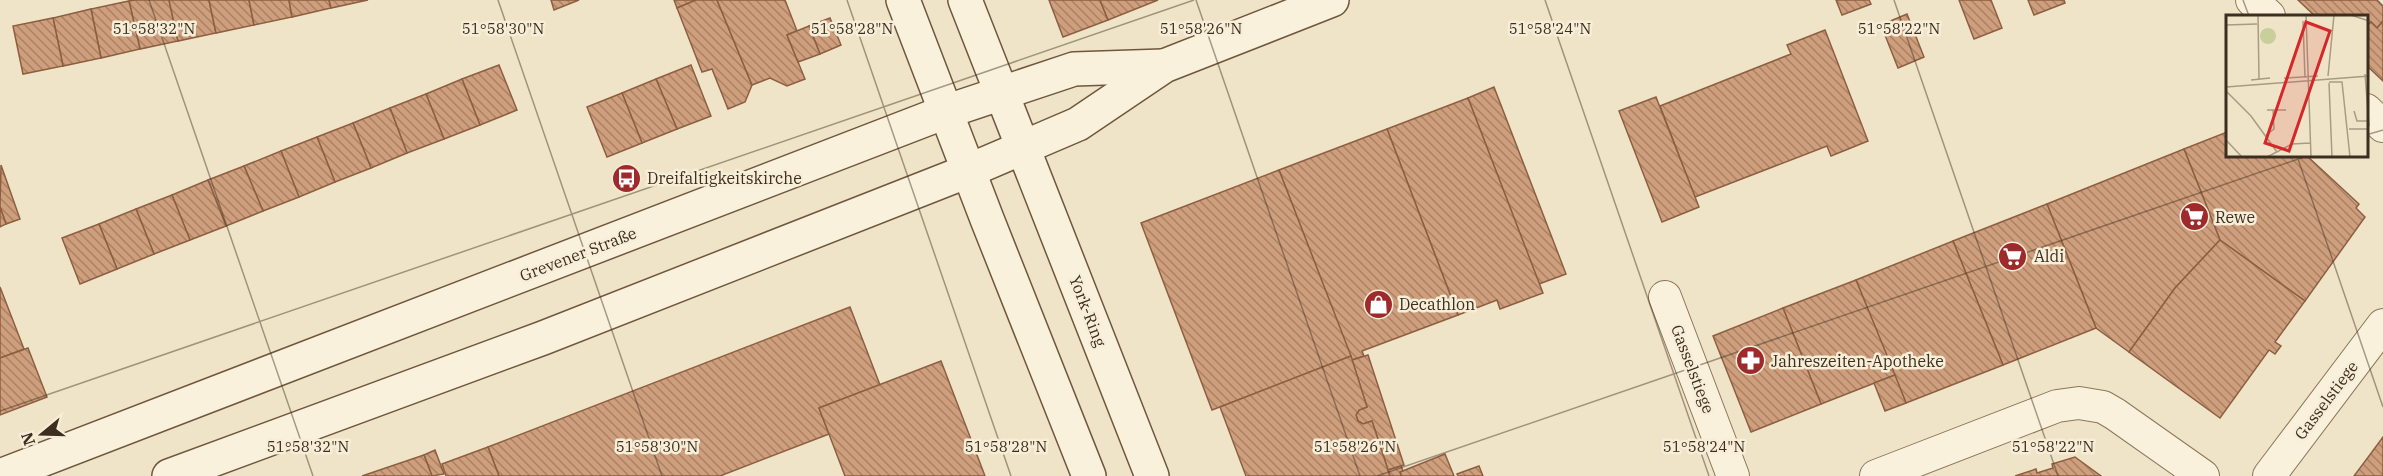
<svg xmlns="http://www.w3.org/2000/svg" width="2383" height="476" font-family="'IBM Plex Serif',serif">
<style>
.building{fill:url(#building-back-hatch);stroke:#8d5f41;stroke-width:1.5}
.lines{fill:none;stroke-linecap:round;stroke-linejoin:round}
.minor-casing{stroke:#8d765c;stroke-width:34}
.secondary-casing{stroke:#6f573f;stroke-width:36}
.minor{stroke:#faf1dc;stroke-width:32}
.secondary{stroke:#faf1dc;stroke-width:33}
.ticks{fill:none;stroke:#3d2e20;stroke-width:1.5;stroke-opacity:0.45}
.labels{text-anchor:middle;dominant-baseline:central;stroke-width:5;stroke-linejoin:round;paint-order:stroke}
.poi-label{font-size:16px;fill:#3d2e20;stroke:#f7eed8;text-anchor:start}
.street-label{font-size:16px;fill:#3d2e20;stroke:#f7eed8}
.inset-road{fill:none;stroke:#a89b85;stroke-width:1.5}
.view{fill:#d62828;fill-opacity:0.15;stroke:#d62828;stroke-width:3}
.inset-edge{fill:none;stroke:#3d2e20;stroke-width:3}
.ticks-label{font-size:15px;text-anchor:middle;fill:#3d2e20;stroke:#f7eed8;stroke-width:5;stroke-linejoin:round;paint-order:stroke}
</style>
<defs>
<pattern id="building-back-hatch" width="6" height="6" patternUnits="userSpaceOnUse" patternTransform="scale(1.5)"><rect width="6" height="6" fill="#cf9f7d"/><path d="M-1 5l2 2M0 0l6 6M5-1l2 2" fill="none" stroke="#a98266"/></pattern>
</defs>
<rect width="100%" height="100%" fill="#f0e4c8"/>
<g class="building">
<polygon points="135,0 169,0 178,41 140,49 129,1"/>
<polygon points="169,0 209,0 216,33 178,41"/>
<polygon points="209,0 249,0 254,25 216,33"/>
<polygon points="249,0 289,0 292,17 254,25"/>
<polygon points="289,0 329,0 331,8 292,17"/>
<polygon points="329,0 368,0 331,8"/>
<polygon points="551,0 579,0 554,10"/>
<polygon points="674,0 696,0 677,8"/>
<polygon points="696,0 717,0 752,85 745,102 728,109 712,69 702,72 677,8"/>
<polygon points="717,0 785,0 797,31 787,35 805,79 787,86 770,78 752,85"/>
<polygon points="1049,0 1100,0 1108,20 1063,37"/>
<polygon points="1100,0 1158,0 1108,20"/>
<polygon points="1836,0 1869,0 1871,4 1842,15"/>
<polygon points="1959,0 1991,0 2002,28 1974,39"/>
<polygon points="2028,0 2064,0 2065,3 2034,15"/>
<polygon points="2298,0 2377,0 2383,6 2383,21 2377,28 2371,22 2366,27 2366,16 2315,16"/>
<polygon points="129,1 140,49 101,58 91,9"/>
<polygon points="91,9 101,58 63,66 53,18"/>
<polygon points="1907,14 1924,57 1898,68 1881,25"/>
<polygon points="53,18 63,66 23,74 13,26"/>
<polygon points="830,18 841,45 820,54 809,26"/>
<polygon points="2383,21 2383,81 2366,65 2366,27 2371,22 2377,28"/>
<polygon points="809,26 820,54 798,62 787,35"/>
<polygon points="1825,30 1868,141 1831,156 1827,146 1695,197 1660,106 1791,54 1787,45"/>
<polygon points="499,65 517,110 480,125 462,79"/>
<polygon points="691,65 711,116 677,129 656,79"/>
<polygon points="462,79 480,125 444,139 426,94"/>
<polygon points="656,79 677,129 642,143 622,93"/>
<polygon points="1494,87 1566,274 1539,284 1468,98"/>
<polygon points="622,93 642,143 607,157 587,107"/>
<polygon points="426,94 444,139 407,153 390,108"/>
<polygon points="1656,97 1699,207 1662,222 1619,111"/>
<polygon points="1468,98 1543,293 1500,309 1497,300 1458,315 1387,129"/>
<polygon points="390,108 407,153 371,168 353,123"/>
<polygon points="353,123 371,168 335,182 317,137"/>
<polygon points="1387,129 1458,315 1362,351 1364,356 1352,360 1279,170"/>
<polygon points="2227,132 2227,156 2307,156 2359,204 2356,208 2365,217 2305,301 2220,240 2184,149"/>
<polygon points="317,137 335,182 299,197 281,151"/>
<polygon points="2184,149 2220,240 2175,288 2129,352 2096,328 2047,204"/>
<polygon points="281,151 299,197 263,211 244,166"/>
<polygon points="1,165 20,219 6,224 0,207"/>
<polygon points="244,166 263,211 226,226 208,180"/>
<polygon points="1279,170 1351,356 1212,410 1141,223"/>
<polygon points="208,180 226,226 190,240 172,195"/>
<polygon points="172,195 190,240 154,254 136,209"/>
<polygon points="2047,204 2096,328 2003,365 1953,241"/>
<polygon points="0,207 6,224 0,227"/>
<polygon points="136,209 154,254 117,269 99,224"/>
<polygon points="99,224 117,269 80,284 62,238"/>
<polygon points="2220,240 2305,301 2275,342 2281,346 2275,354 2269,350 2220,418 2129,352 2175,288"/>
<polygon points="1953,241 2003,365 1906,403 1856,280"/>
<polygon points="1856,280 1895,375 1821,404 1783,308"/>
<polygon points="0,287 24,349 0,358"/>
<polygon points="850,307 880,385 819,408 829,434 720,476 499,476 488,447"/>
<polygon points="1783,308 1821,404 1751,432 1713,336"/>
<polygon points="28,348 47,397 0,415 0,358"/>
<polygon points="1368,355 1404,465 1388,470 1372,421 1363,424 1358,421 1356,415 1359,410 1367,407 1352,360"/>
<polygon points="1351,356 1367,407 1359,410 1356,415 1358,421 1363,424 1372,421 1390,476 1246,476 1220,407"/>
<polygon points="941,361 985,476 845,476 819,408"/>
<polygon points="1895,375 1906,403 1885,411 1874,383"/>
<polygon points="2383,437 2383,476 2354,476 2369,456"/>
<polygon points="488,447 499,476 446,476 442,464"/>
<polygon points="435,450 444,474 432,476 424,455"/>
<polygon points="1445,454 1454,476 1401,476 1400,472"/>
<polygon points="424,455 432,476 362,476"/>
<polygon points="2075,457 2101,476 2015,476 2036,469 2037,473 2053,468 2052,464"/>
<polygon points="1401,466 1403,471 1400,472 1401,476 1390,476 1388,470"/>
<polygon points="1479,466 1483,476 1458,476 1457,474"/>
</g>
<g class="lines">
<defs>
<g id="minor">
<polyline points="2252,0 2269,16"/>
<polyline points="2366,110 2383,126"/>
<polyline points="1665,297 1733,476"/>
<polyline points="1876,476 2057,406 2079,403 2103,407 2115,414 2203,476"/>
<polyline points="2269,476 2383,325"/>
</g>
<g id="secondary">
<polyline points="903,0 987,219 1089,476"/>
<polyline points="965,0 1152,476"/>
<polyline points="0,476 945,112 1074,69 1163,66"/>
<polyline points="169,476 543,338 968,171 1078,124 1164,66 1332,0"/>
</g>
</defs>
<use href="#minor" class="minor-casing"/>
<use href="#secondary" class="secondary-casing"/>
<use href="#minor" class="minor"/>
<use href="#secondary" class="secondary"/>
</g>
<path class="ticks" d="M149,0L313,476M498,0L662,476M847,0L1011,476M1196,0L1360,476M1545,0L1709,476M1894,0L2058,476M2243,0L2249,16M2366,135L2383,130M2297,156L2383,407M0,411L1194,0M1377,476L2307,156"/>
<defs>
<symbol id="bus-disc" viewBox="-11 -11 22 22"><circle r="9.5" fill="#9e2a2b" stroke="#f7eed8"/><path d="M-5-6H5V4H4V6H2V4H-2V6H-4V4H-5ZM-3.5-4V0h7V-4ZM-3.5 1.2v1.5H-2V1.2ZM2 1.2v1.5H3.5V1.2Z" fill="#fff"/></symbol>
<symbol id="supermarket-disc" viewBox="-11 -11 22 22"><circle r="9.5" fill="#9e2a2b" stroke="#f7eed8"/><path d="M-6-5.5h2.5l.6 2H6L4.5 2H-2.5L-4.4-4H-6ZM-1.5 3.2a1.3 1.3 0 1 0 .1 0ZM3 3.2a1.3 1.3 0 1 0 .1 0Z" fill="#fff"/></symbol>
<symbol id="shop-disc" viewBox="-11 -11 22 22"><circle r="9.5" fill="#9e2a2b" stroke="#f7eed8"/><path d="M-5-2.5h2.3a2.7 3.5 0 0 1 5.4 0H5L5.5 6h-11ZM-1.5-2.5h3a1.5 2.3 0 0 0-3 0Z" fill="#fff"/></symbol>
<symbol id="pharmacy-disc" viewBox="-11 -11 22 22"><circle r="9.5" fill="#9e2a2b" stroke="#f7eed8"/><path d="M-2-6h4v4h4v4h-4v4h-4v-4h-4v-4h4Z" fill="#fff"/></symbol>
</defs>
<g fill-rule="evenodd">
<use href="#bus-disc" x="610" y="162" width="33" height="33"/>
<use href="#supermarket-disc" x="2178" y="200" width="33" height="33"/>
<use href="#supermarket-disc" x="1996" y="240" width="33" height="33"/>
<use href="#shop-disc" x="1362" y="288" width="33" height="33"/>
<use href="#pharmacy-disc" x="1734" y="344" width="33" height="33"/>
</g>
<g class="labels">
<g class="poi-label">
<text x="647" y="178">Dreifaltigkeitskirche</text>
<text x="2215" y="217">Rewe</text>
<text x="2034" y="256">Aldi</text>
<text x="1399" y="304">Decathlon</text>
<text x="1771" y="361">Jahreszeiten-Apotheke</text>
</g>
<g class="street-label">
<text transform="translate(578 254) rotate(-21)">Grevener Straße</text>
<text transform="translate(1088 311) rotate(69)">York-Ring</text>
<text transform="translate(1693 369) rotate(69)">Gasselstiege</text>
<text transform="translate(2326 400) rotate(-53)">Gasselstiege</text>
</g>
</g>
<g transform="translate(2226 15)">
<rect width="142" height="142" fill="#f0e4c8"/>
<path d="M34 21a8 8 0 1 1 16 0a8 8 0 1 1-16 0Z" fill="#c9cf9b"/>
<path class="inset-road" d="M32,0L33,64M80,0L85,142M125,0L143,6M77,6L79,63M0,10L31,9M139,59L143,111M102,61L108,0M58,63L92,61M25,65L44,63M103,67H116L124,142M103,68L106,142M0,72L143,61M0,76L25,101L51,137M41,95H60M128,96L131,106H141M123,114H143M40,120L48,114L47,95M0,125L16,142M41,142L66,129L84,128"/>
<path class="view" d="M80,7L104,16L63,136L39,128Z"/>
<rect width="142" height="142" class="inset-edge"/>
</g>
<g class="ticks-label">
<text x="154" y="34">51°58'32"N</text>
<text x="503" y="34">51°58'30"N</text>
<text x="852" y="34">51°58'28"N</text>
<text x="1201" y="34">51°58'26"N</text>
<text x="1550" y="34">51°58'24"N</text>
<text x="1899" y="34">51°58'22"N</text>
<text x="308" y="452">51°58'32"N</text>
<text x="657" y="452">51°58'30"N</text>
<text x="1006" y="452">51°58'28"N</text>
<text x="1355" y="452">51°58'26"N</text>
<text x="1704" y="452">51°58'24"N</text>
<text x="2053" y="452">51°58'22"N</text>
</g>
<g transform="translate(42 434) rotate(251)" stroke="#f7eed8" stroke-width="4.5" paint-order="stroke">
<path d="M0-4.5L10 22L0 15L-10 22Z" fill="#3d2e20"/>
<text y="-9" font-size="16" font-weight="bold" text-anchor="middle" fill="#3d2e20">N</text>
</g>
</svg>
